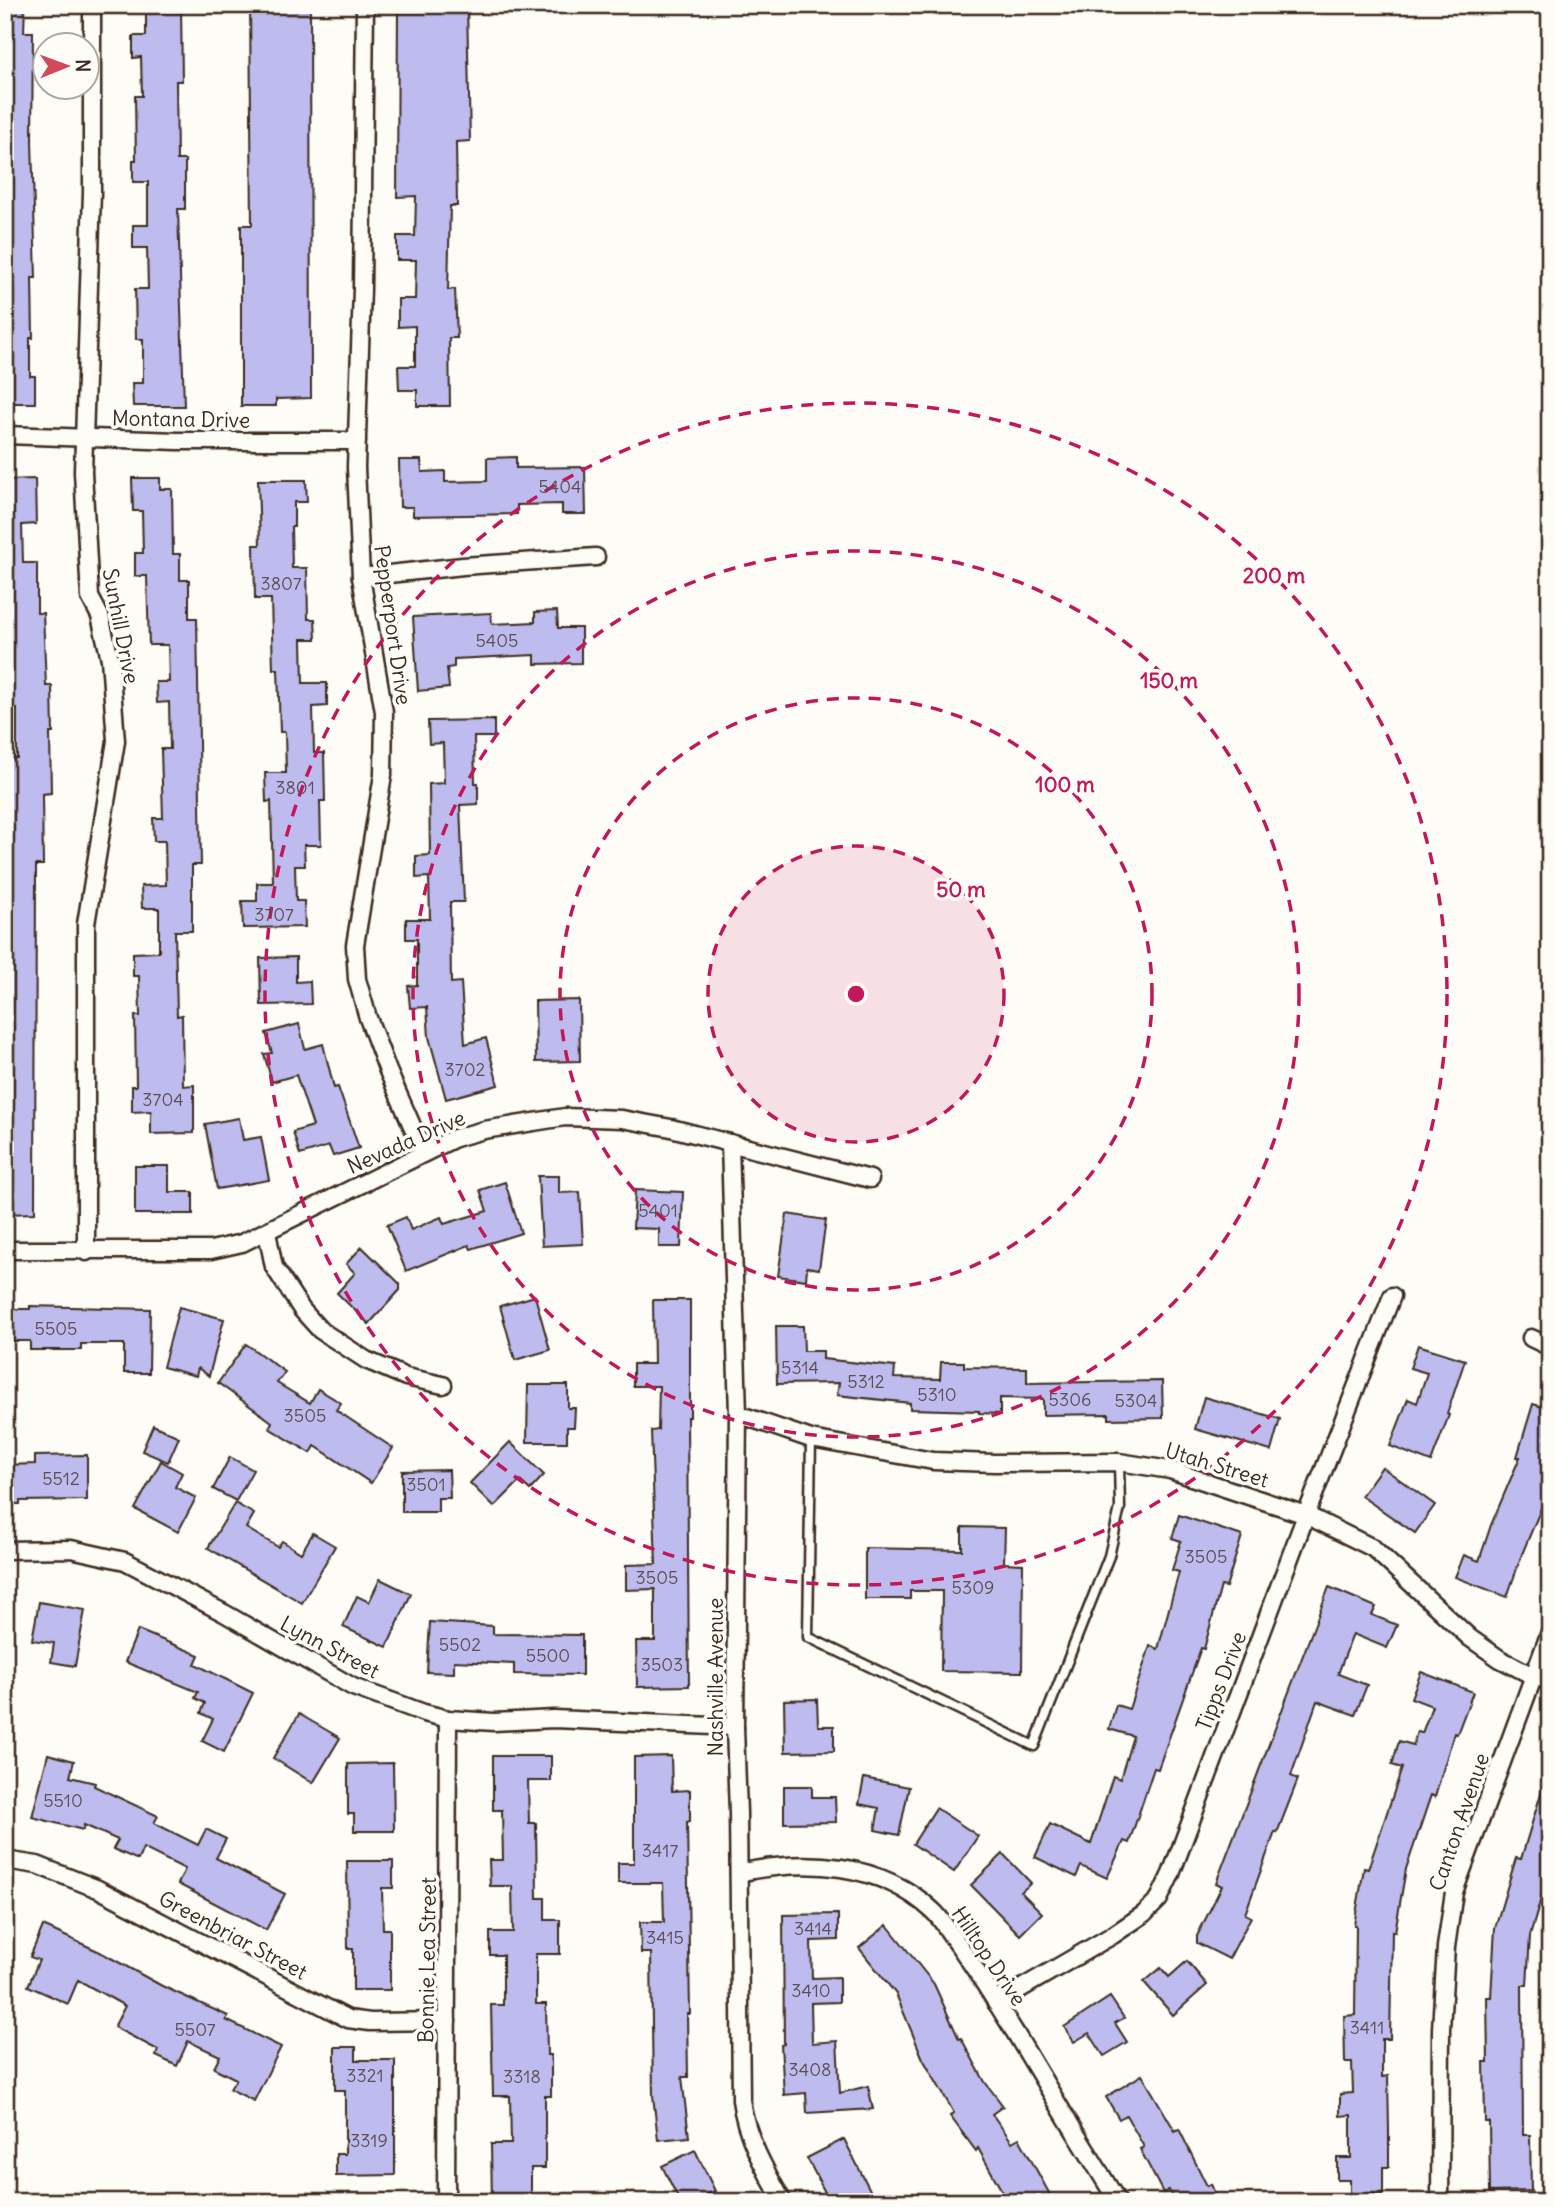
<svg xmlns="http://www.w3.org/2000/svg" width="1555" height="2207" font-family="Delius,sans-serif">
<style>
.building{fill:#bebcee;stroke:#3b2a1e;stroke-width:2}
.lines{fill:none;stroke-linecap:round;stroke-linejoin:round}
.service-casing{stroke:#3b2a1e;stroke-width:13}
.minor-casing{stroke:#3b2a1e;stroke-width:21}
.service{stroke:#fdfcf7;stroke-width:8}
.minor{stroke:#fdfcf7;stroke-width:16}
.ring{fill:none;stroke:#c2185b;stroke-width:3.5;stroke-dasharray:12 9}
.labels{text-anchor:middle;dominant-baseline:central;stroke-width:7;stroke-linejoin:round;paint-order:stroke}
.number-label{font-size:18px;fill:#5c4e52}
.street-label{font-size:21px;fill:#3b2a1e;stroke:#fdfcf7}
.centre{fill:#c2185b;stroke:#fdfcf7;stroke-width:3.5}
.ring-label{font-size:21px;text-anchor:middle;font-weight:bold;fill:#c2185b;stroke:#fdfcf7;stroke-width:7;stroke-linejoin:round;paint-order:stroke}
</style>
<rect width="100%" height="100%" fill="#fdfcf7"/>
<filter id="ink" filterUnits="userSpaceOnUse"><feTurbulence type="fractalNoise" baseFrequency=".0143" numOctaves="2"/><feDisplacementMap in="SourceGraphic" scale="14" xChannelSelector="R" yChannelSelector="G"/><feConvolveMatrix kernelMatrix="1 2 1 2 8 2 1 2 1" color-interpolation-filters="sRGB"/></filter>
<g filter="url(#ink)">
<g class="building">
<polygon points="5,5 25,5 24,32 33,32 32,141 36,278 32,278 33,338 30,338 30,376 35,376 35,403 5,403"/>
<polygon points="146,5 181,5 182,81 176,81 177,160 185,160 185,209 178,209 184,406 133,406 132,383 143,383 143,339 136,339 135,289 148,289 147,248 133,248 133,225 148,225 148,182 133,182 133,160 136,160 135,96 142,96 141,57 133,58 133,36 146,36"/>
<polygon points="250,5 310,5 311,398 276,399 276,406 241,406 241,225 252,225"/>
<polygon points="398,5 467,5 470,141 456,142 457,206 450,206 448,290 455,289 457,338 449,338 450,406 417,406 417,390 399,390 398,366 415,366 415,326 398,327 398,299 415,299 416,260 397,260 397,236 415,236 416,196 397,197"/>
<polygon points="516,457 516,468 585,467 586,514 562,514 562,504 517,505 517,514 413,516 413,507 400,507 399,460 421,460 422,472 445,471 445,482 487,481 487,458"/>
<polygon points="132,478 160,478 160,489 172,489 173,554 180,554 180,580 189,580 189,618 197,618 201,865 192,865 192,931 175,931 177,1016 182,1015 183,1086 194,1085 194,1133 151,1134 151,1111 132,1112 132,1086 136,1086 135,1016 140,1016 139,976 133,976 133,953 159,952 159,908 142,908 141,886 166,885 165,841 154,841 153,818 163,818 161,749 170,749 169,702 157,703 156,682 169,682 168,645 149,645 147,576 135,576 135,553 143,553 142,511 133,511"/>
<polygon points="35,479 36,524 22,525 23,563 37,563 37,613 43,613 46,686 52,686 53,733 50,733 51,793 42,794 43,865 36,865 35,1213 5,1214 5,816 8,816 5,759 17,758 17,709 5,709 5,686 7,686 5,480"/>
<polygon points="258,480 306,480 307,502 294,502 294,527 291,527 292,568 307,568 308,619 315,619 316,639 302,639 303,683 327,683 327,706 313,707 314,753 324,753 325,801 320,801 321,845 304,845 305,866 295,866 296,901 304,901 305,927 243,928 242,901 257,901 257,883 273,883 271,801 266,802 265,773 286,773 285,732 280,732 278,669 273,669 271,599 255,599 254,545 260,545"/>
<polygon points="557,611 558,628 581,628 581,663 535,664 535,655 454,659 454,667 447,668 449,688 418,691 413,617 491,613 492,624 535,622 535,612"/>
<polygon points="494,720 494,737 474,737 475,783 478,783 478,804 460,805 464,902 450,902 451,983 461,982 465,1044 486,1038 498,1085 446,1099 429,1037 427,1007 410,1008 408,986 417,985 417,939 406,939 406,919 430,919 429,877 416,878 416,856 430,855 429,784 444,783 443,743 429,744 428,721"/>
<polygon points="296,957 296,982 310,981 311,1004 261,1005 260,958"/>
<polygon points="579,1000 580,1061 536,1062 535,1001"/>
<polygon points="299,1024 305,1049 323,1044 334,1088 338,1087 359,1148 333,1156 329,1146 300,1155 293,1132 313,1126 296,1075 272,1082 264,1054 272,1053 266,1033"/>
<polygon points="239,1118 243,1140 261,1137 269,1180 217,1189 205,1124"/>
<polygon points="135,1166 169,1166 169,1192 193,1192 193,1214 135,1214"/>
<polygon points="538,1176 559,1176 559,1193 580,1192 583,1244 542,1246"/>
<polygon points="505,1182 521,1233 471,1249 469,1245 406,1271 387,1225 406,1217 411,1230 441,1217 444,1224 487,1211 480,1190"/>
<polygon points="635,1190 683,1192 681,1247 659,1247 659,1229 633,1228"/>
<polygon points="787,1214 826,1220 819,1269 807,1267 806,1280 778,1276"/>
<polygon points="362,1247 400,1284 400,1290 369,1324 337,1293 355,1273 346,1264"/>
<polygon points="535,1296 550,1350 515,1360 500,1306"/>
<polygon points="653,1300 690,1300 690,1417 687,1417 689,1686 637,1687 636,1641 655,1641 655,1589 626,1590 626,1565 656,1564 651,1431 658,1430 659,1386 633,1386 633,1364 654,1364"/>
<polygon points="30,1306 150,1309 149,1373 124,1373 124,1344 81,1344 81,1350 30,1350 30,1341 5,1341 5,1309 30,1309"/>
<polygon points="179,1307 224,1319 209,1376 198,1368 196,1376 163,1367"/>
<polygon points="776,1326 803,1326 804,1351 823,1351 823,1359 895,1367 894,1378 940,1379 941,1362 964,1362 964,1367 1027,1368 1027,1383 1162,1381 1163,1418 1109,1419 1109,1414 1043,1415 1043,1399 1000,1398 1000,1414 979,1413 979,1411 910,1409 910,1403 837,1395 839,1383 777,1384"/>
<polygon points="246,1344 285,1372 277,1383 310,1403 318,1389 341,1403 336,1410 393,1448 371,1483 315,1446 311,1453 269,1428 272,1422 218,1383"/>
<polygon points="1418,1345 1465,1360 1447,1414 1449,1415 1431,1462 1390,1446 1408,1399 1417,1403 1427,1373 1410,1368"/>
<polygon points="528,1385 568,1385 568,1408 575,1408 574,1427 567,1427 567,1442 527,1442"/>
<polygon points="1204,1397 1280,1419 1271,1451 1195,1429"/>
<polygon points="1533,1404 1550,1409 1550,1487 1522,1554 1507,1597 1455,1577 1464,1555 1479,1561 1491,1525 1520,1457 1517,1457"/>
<polygon points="153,1425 179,1437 168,1462 142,1451"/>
<polygon points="510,1442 544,1475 530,1490 520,1481 494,1507 470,1483"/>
<polygon points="87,1455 87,1500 20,1501 20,1504 5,1504 5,1465 35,1464 35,1456"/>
<polygon points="230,1457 253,1470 236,1501 213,1489"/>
<polygon points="161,1461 182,1473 175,1487 196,1498 178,1532 135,1509"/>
<polygon points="1382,1467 1435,1505 1415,1533 1361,1496"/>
<polygon points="449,1470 450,1498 438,1498 438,1512 402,1512 402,1471"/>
<polygon points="235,1503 254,1514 246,1528 278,1547 282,1541 301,1553 313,1533 335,1546 302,1603 208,1548"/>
<polygon points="1179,1515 1242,1536 1226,1587 1221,1586 1204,1649 1201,1648 1158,1769 1154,1768 1129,1843 1124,1841 1107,1878 1081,1866 1076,1877 1035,1857 1050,1824 1091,1844 1113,1776 1120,1779 1133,1736 1109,1729 1116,1705 1129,1709 1150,1646 1158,1649 1179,1572 1172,1570 1181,1541 1172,1538"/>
<polygon points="962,1527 1005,1528 1004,1563 1023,1564 1022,1672 941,1671 942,1591 910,1591 910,1599 865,1599 865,1548 962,1550"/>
<polygon points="380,1579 411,1594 387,1647 343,1627 357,1596 369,1602"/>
<polygon points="1329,1587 1376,1607 1372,1615 1397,1625 1387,1648 1353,1634 1338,1674 1367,1685 1355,1715 1317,1701 1291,1776 1298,1779 1277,1833 1275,1832 1245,1914 1251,1917 1229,1959 1197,1943 1197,1936 1222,1886 1216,1883"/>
<polygon points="39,1602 85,1610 75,1666 51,1662 54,1643 32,1640"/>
<polygon points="430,1622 493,1626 493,1634 582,1635 582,1675 514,1674 514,1664 454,1661 454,1673 427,1672"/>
<polygon points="138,1630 199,1655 195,1664 253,1693 224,1752 202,1741 213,1719 201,1713 205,1703 195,1698 198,1692 125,1662"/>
<polygon points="1421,1672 1473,1692 1457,1734 1454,1733 1435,1797 1431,1795 1406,1869 1395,1932 1392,1931 1390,2039 1382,2039 1382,2077 1388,2076 1389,2130 1389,2167 1383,2167 1383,2194 1350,2194 1350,2180 1337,2180 1337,2158 1351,2158 1351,2115 1340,2116 1340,2094 1353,2093 1352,2062 1345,2062 1344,2016 1355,2015 1356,1925 1354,1925 1364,1868 1368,1869 1402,1768 1392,1765 1399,1741 1413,1745 1417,1732 1422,1733 1432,1706 1411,1698"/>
<polygon points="817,1699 818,1726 834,1726 834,1751 785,1752 784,1700"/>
<polygon points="299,1714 340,1738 313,1783 273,1758"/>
<polygon points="48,1754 74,1761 70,1777 95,1783 94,1786 158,1816 154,1823 198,1845 206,1829 226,1839 216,1858 285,1894 266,1930 178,1884 185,1869 143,1848 138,1860 113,1849 118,1840 84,1825 83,1830 32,1817"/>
<polygon points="493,1756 551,1756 551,1781 528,1781 529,1823 536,1823 537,1898 545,1898 545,1920 560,1920 560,1954 536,1954 536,2004 546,2004 547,2055 551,2055 551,2096 545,2096 545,2168 531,2168 531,2202 492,2202 491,2144 511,2144 510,2096 493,2096 491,2005 503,2005 503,1955 490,1955 490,1932 513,1932 512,1886 490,1886 489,1860 503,1860 502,1810 493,1810"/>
<polygon points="671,1756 672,1791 690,1790 690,1821 687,1822 690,2014 687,2014 688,2077 682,2077 689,2137 658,2140 653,2095 651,1953 641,1953 640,1922 664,1922 663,1883 618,1883 618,1863 634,1863 634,1757"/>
<polygon points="393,1763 394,1831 354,1831 354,1814 348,1814 348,1764"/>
<polygon points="1546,1777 1550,1778 1550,1868 1530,1936 1527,1985 1522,1985 1523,2135 1530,2135 1531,2191 1490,2192 1489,2122 1485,2122 1484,2062 1488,2062 1487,1997 1491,1997 1495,1928 1516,1858 1521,1859"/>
<polygon points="864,1778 909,1787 899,1835 875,1830 879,1808 859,1804"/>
<polygon points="784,1786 812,1786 812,1797 835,1797 836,1822 784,1823"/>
<polygon points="936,1808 978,1836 954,1872 913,1844"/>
<polygon points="1003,1854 1031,1883 1021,1892 1042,1913 1020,1935 971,1885"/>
<polygon points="347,1861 393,1861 393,1888 382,1888 383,1929 390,1929 390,1990 353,1990 353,1949 348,1949"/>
<polygon points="838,1914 838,1940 811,1941 812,1978 839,1977 839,2002 811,2003 812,2043 837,2041 840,2093 868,2086 873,2109 807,2113 806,2093 784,2095 781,2045 784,2044 783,1915"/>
<polygon points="887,1925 934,1984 959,2039 961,2038 985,2082 1003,2106 992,2114 1012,2142 1019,2138 1054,2202 1008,2202 978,2148 976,2151 950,2116 954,2113 923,2059 896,1994 859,1948"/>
<polygon points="43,1926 100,1952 162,1986 228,2016 226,2020 281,2047 254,2101 230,2089 236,2079 214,2068 220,2056 188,2041 177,2066 156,2056 158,2050 114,2027 125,2006 78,1980 68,2004 28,1986 39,1960 30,1957"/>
<polygon points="1187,1961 1207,1985 1173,2015 1144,1982 1161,1968 1169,1977"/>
<polygon points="1110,1997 1124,2018 1115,2023 1127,2042 1104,2056 1089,2033 1074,2042 1064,2027"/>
<polygon points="335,2047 356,2047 356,2060 395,2060 395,2175 336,2176 336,2154 345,2154 345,2090 335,2090"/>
<polygon points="1142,2075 1175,2131 1179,2129 1207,2186 1211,2184 1218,2202 1169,2202 1173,2200 1169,2190 1163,2193 1140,2149 1144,2147 1126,2115 1119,2119 1106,2097"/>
<polygon points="844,2139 876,2202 830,2202 807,2158"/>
<polygon points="695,2150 715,2191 692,2202 680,2202 662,2166"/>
</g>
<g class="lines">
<defs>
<polyline id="service" points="811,1439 808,1637 1034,1746 1109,1556 1120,1508 1119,1462"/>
<g id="minor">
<polyline points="365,5 362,289 356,467 361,577 384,712 383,775 355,945 357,979 368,1018 388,1071 424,1153"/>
<polyline points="5,435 178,441 357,441"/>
<polyline points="361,577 463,566 596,557"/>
<path d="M730,1143L738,1414L735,1727L738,1813L741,2100C746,2137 765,2170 783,2202"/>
<polyline points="267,1232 274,1267 302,1310 320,1330 366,1360 406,1377 443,1385"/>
<polyline points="5,1250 211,1250 242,1243 455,1138 484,1130 565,1117 622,1119 671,1128 870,1179"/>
<polyline points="86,1252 86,924 116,741 110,659 100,616 90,597 83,472 92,192 92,5"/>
<polyline points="1531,1338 1550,1347"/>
<polyline points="738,1414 811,1439 933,1461 995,1463 1119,1462 1170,1470 1306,1515 1373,1548 1470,1638 1500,1659 1533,1676 1550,1681"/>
<polyline points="5,1550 71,1549 125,1561 224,1613 353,1687 424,1713 448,1719 494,1722 554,1719 735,1727"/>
<polyline points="5,1860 37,1865 98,1889 348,2019 370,2022 447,2021"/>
<path d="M739,1873C805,1858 881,1862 933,1911C941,1918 946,1928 952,1936C976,1968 995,2001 1016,2034C1049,2090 1083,2146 1118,2202"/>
<polyline points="996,2003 1113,1935 1144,1914 1159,1899 1171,1874 1306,1515 1392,1296"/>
<polyline points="446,2202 448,1719"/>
<polyline points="1440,2202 1441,2029 1446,1947 1454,1892 1550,1632"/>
</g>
</defs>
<use href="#service" class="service-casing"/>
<use href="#minor" class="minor-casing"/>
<use href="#service" class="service"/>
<use href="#minor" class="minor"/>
</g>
</g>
<circle cx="856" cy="994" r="148" fill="#c2185b" fill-opacity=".12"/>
<g class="ring">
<circle cx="856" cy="994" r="148"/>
<circle cx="856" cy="994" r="296"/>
<circle cx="856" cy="994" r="443"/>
<circle cx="856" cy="994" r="591"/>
</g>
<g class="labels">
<g class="number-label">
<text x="560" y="486">5404</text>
<text x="281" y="583">3807</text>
<text x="497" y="640">5405</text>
<text x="295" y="787">3801</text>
<text x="274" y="914">3707</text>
<text x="465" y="1069">3702</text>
<text x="163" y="1099">3704</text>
<text x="658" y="1210">5401</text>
<text x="56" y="1328">5505</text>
<text x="800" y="1367">5314</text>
<text x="866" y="1381">5312</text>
<text x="937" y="1394">5310</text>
<text x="1070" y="1399">5306</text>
<text x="1136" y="1400">5304</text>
<text x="305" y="1415">3505</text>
<text x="61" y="1478">5512</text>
<text x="426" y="1484">3501</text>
<text x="1206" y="1556">3505</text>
<text x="657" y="1577">3505</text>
<text x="973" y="1587">5309</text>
<text x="460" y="1644">5502</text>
<text x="548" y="1655">5500</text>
<text x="662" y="1664">3503</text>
<text x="63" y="1800">5510</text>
<text x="660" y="1850">3417</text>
<text x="813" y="1928">3414</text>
<text x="665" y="1937">3415</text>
<text x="811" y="1990">3410</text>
<text x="1367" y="2027">3411</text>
<text x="195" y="2029">5507</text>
<text x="810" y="2069">3408</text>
<text x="365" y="2075">3321</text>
<text x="522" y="2076">3318</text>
<text x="369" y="2140">3319</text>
</g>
<g class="street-label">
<text transform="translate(181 419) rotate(1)">Montana Drive</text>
<text transform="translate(393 625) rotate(82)">Pepperport Drive</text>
<text transform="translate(121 626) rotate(79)">Sunhill Drive</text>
<text transform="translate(406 1142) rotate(-24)">Nevada Drive</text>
<text transform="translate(1217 1465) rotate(17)">Utah Street</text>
<text transform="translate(330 1647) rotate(28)">Lynn Street</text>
<text transform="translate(715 1677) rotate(-90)">Nashville Avenue</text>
<text transform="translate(1221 1681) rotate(-69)">Tipps Drive</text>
<text transform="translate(1459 1822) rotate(-71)">Canton Avenue</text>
<text transform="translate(233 1935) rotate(28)">Greenbriar Street</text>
<text transform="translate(989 1956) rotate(56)">Hilltop Drive</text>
<text transform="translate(427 1960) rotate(-89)">Bonnie Lea Street</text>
</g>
</g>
<circle cx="856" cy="994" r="10" class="centre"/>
<g class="ring-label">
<text x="1274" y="583">200 m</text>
<text x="1169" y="688">150 m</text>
<text x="1065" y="792">100 m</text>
<text x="961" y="897">50 m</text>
</g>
<rect width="1555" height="2207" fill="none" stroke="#fdfcf7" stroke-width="28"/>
<rect x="14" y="14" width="1527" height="2179" fill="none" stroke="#3b2a1e" stroke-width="2.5" filter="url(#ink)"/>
<g transform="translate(66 66) rotate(89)"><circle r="33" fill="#fdfcf7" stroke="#afa8a0" stroke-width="2"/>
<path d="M0-5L12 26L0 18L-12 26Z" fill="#d1495b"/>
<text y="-10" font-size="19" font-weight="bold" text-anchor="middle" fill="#3b2a1e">N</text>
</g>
</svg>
